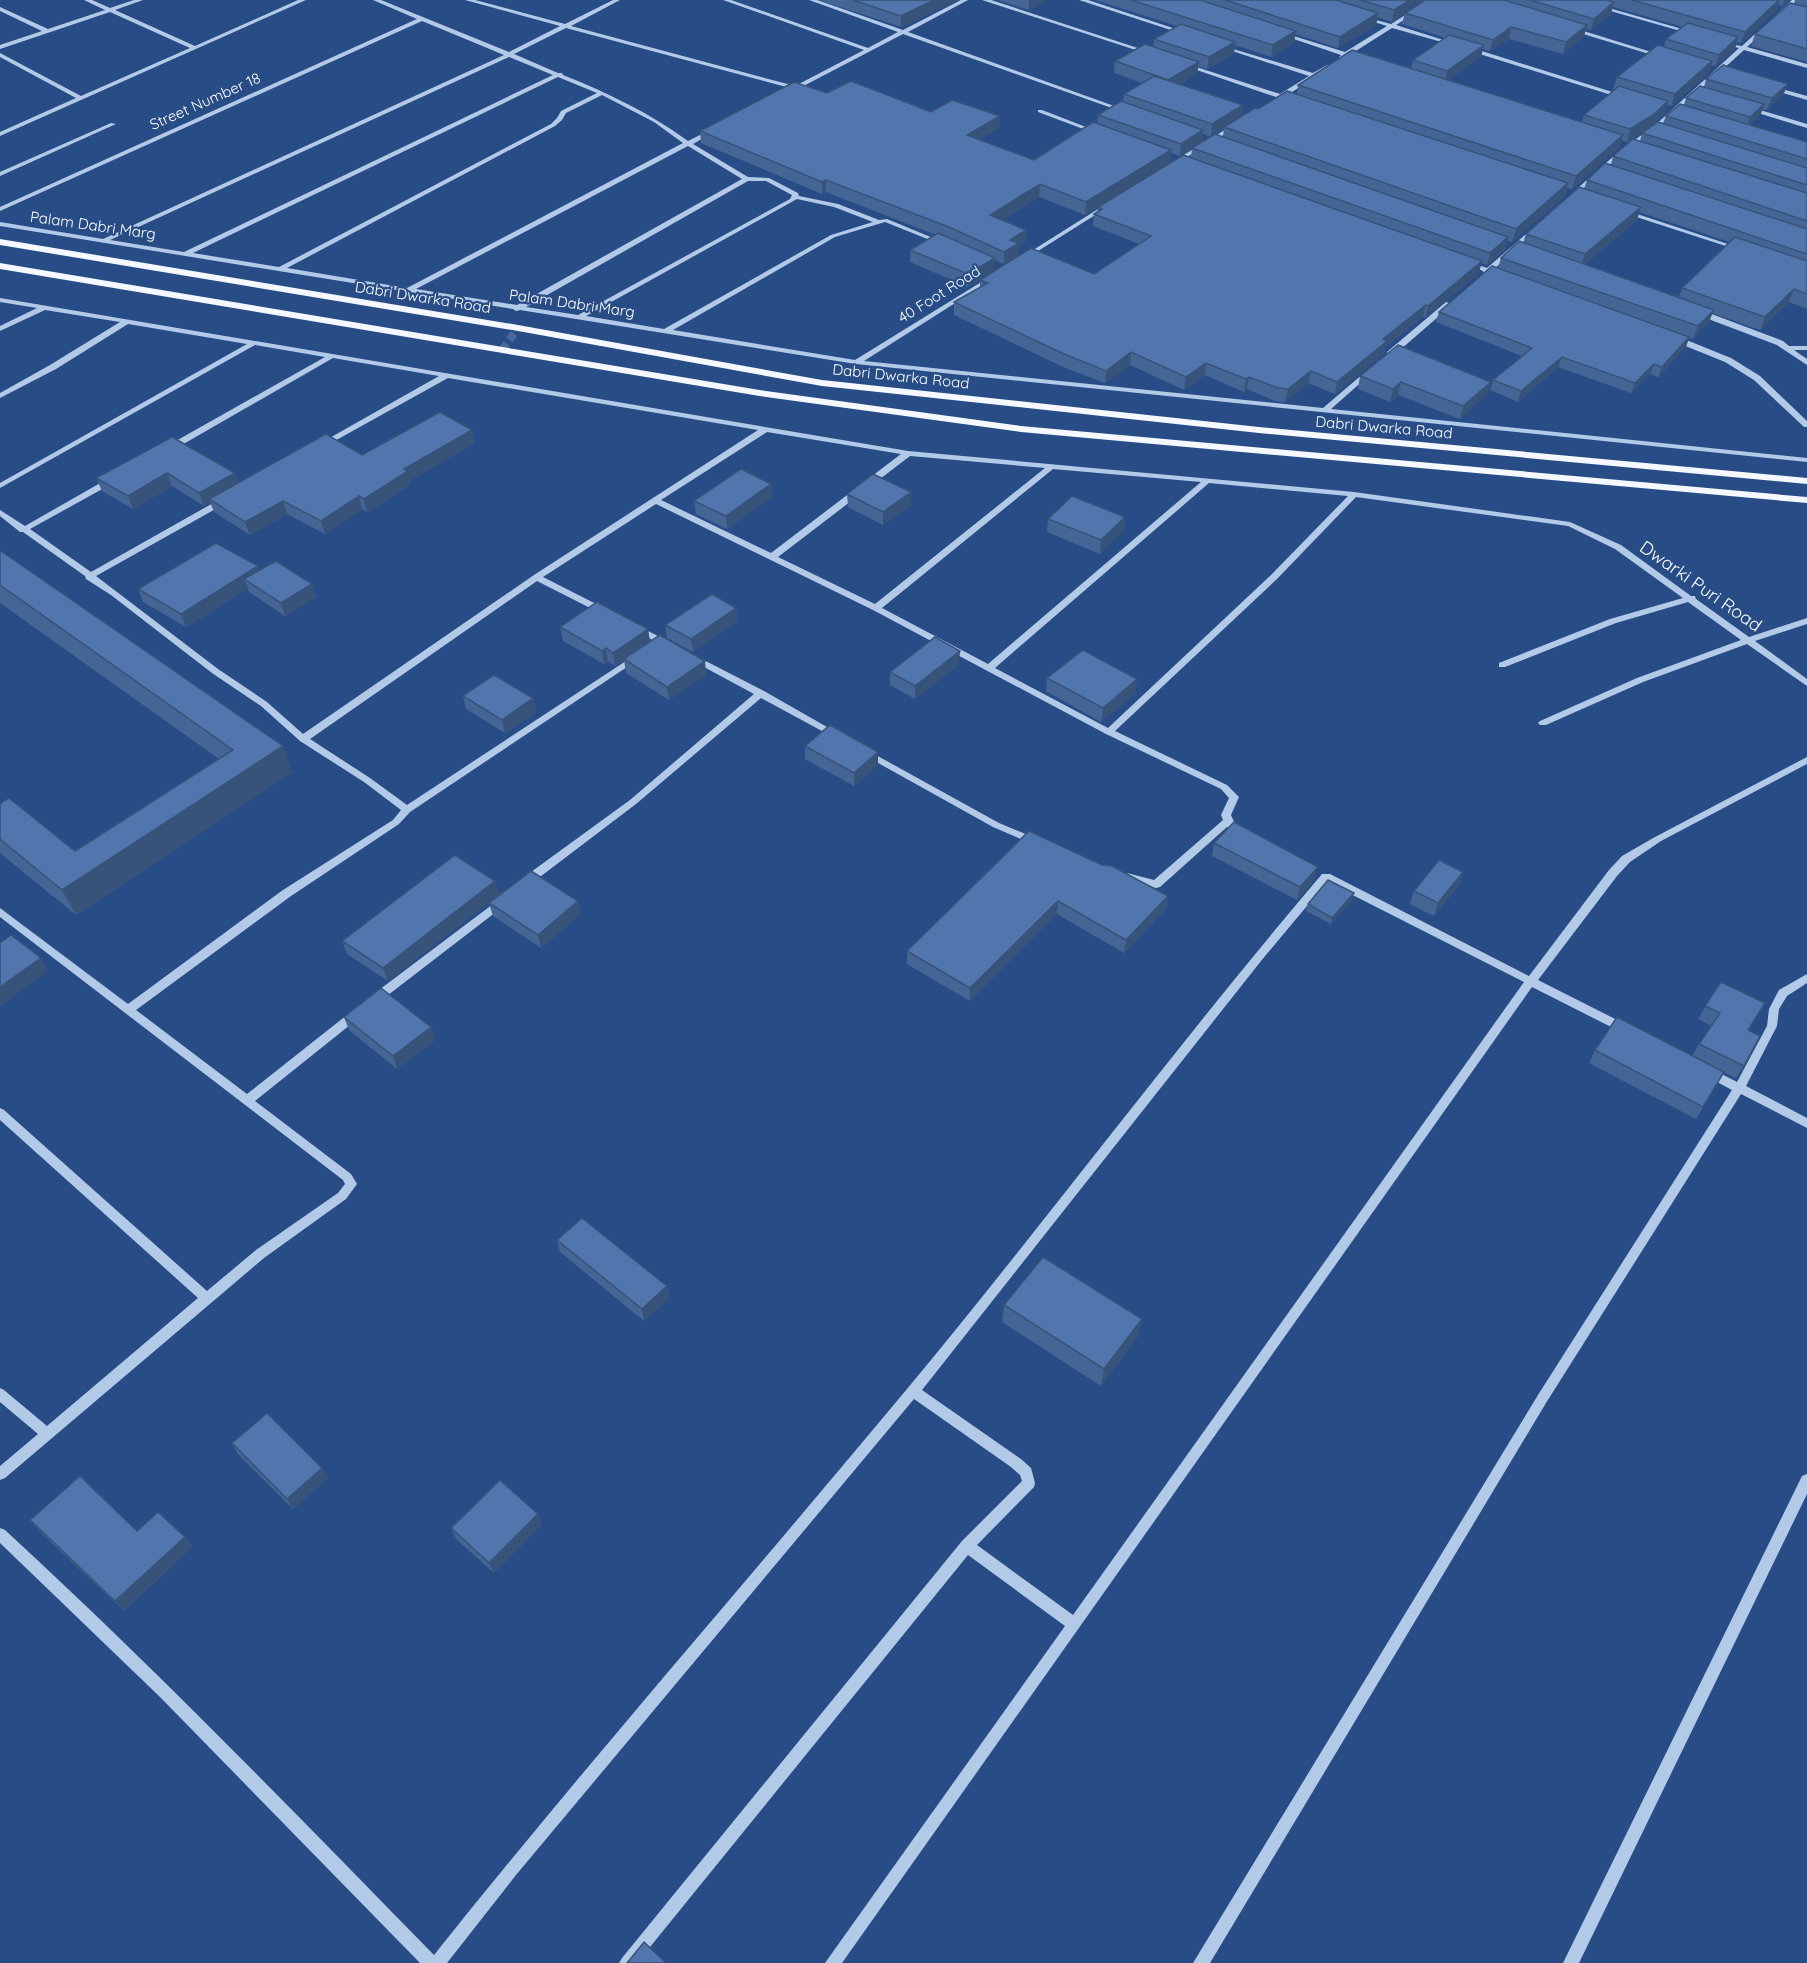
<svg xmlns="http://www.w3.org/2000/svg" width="1807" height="1963" font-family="Quicksand,sans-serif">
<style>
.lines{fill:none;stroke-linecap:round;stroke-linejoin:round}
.minor-tunnel{stroke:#486898;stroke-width:8;stroke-dasharray:8 4.5;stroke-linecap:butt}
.minor{fill:#b3c9e8;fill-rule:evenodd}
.major{fill:#f5f8fe;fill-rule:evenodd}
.wall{fill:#456595;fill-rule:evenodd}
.shaded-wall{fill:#385379}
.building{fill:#5076ad;stroke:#385379;stroke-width:1.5}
.labels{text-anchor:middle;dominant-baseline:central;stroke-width:4.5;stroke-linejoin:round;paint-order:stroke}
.far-street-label{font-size:15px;fill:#fff;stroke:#284d86}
.street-label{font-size:18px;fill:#fff;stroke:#284d86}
</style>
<rect width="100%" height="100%" fill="#284d86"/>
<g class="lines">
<polyline class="minor-tunnel" points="502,350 518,328"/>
<g class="minor">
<polygon points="84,0 92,0 110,8 134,0 143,0 115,10 195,46 298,0 306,0 0,136 0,132 76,98 0,57 0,53 81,96 190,48 110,12 0,49 0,45 42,31 0,11 0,7 48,29 105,10"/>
<path d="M373,0H381L509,52L560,26L465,0H475L565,24L613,0H620L571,26L795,86L864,50L723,0H731L868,48L898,32L809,0H817L903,30L961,0H968L908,32L1128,111L1123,112L903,34L790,93L787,91L790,88L566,28L514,54L558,73H562L563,75C608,93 648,112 688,141L710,130H714V132L693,144L748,177L769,178L798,193L799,196L838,204L879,220L887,219L945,243L940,244L885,222L835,237L673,330L855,360L991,276L995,278L993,279L864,361L1323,408L1371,367L1375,369L1374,371L1331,409L1807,458V462L856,364L520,310L516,311L513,309L409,292L406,293L402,291L0,226V222L103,239L504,55L422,21L0,211V207L417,19ZM509,57L553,75L184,252L110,240ZM558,77L597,93L561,111L557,118L551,124L279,267L193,253ZM602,95L654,122L683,143L407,288L287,268L555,126L562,120L566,113ZM688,146L742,179L517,305L416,289ZM748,181H766L792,195L790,199L578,315L526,307ZM797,199L834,207L873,222L831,235L664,329L586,316Z"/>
<polygon points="982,0 991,0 1153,53 1148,54"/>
<polygon points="1079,0 1088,0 1188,33 1183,34"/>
<polygon points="1429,0 1436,0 1396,25 1456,44 1456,46 1392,28 1351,54 1353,56 1352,57 1342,59 1339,57 1341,55 1279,34 1284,33 1345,52 1387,26 1361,18 1361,16 1391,24"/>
<polygon points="1572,0 1581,0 1696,33 1691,34"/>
<polygon points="1792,0 1798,0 1747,47 1807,64 1807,68 1744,50 1655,131 1629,148 1573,198 1569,198 1569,196 1625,146 1651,129 1739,48 1735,47 1735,45 1742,46"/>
<polygon points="1570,28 1574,28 1664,56 1659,57 1570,30"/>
<polygon points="1220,45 1313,73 1327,65 1332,66 1286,96 1295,99 1295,101 1293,102 1277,98 1276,97 1182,65 1187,64 1280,94 1309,76 1220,47"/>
<polygon points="1469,47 1625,96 1626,97 1621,98 1467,50 1466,49"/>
<polygon points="1771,86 1807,96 1807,100 1769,89 1768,88"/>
<polygon points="1750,107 1807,124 1807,128 1748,110 1747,109"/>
<polygon points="1038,110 1042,110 1099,132 1094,133 1038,112"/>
<polygon points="111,123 116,124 0,176 0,172"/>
<polygon points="1233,125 1236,127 1235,128 1177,163 1172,162"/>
<polygon points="1106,204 1111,205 1027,258 1022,257"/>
<polygon points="1624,211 1628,211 1743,249 1738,250 1624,213"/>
<polygon points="1533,228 1538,229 1493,270 1503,274 1503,276 1484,273 1483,271 1464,263 1467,261 1487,268"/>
<path d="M0,298L908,451L1354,492L1570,522L1621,545L1691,596H1695L1696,599L1749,637L1807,618V624L1755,641L1807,679V686L1747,644L1643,682L1546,725H1540L1538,723L1540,721L1637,678L1741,640L1688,602L1616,623L1505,667H1499V663L1610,619L1683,598L1615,549L1568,526L1356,497L1277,579L1115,731L1227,785L1239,797L1231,815L1236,826L1234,828L1231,829L1227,827L1160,887L1156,888L1123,880L1122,877L1127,873L1154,880L1223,820L1221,815L1229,798L1221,789L1106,734L873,610L656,504L543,577L606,609V613H600L537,581L310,739L370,778L407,805L632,657L635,656L639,659L410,812L399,824L291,896L136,1010L247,1094L352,1011H360L361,1014L360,1017L255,1101L351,1174L357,1184L346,1199L264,1258L5,1478L0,1480V1466L38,1434L0,1402V1388L4,1390L47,1426L198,1298L0,1120V1108L4,1110L207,1291L256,1250L338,1193L345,1184L343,1180L0,917V908L128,1004L283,890L393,820L401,810L364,782L300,741L261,706L212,673L111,595L86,579L85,576L23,532H20L0,516V510L25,526L109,478H115V482L30,529L91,572L222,498H228V502L96,576L218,669L267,702L303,734L534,575L758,430L448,378L322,448H319V444L439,376L333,358L173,450H167V446L325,357L255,345L0,488V483L247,344L128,324L56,369L0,398V393L50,365L120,322L45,310L0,331V326L37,308L0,302ZM767,432L901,454L771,553L661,500ZM910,456L1045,468L875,604L778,557ZM1053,469L1201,482L988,664L882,608ZM1209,483L1348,496L1271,575L1108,728L995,668Z"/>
<polygon points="1446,302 1453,304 1393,356 1387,356 1387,352"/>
<polygon points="1695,310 1701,310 1783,341 1789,346 1807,346 1807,350 1794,350 1807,359 1807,365 1777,345 1695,314"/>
<polygon points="1673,337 1679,337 1731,358 1760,376 1807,421 1807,427 1804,427 1754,380 1725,362 1673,341"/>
<polygon points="636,625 670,642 671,644 670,646 664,646 633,630 632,628"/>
<polygon points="694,655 764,691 841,735 839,737 833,737 761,698 636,804 528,886 520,886 519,883 520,880 630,800 754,694 691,660 691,656"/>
<polygon points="865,749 999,823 1040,840 1042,842 1037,846 993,827 862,754 860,752"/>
<path d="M1807,757V764L1661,841L1630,862L1617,876L1538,980L1629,1026L1630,1029L1629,1032H1621L1532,987L842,1963H825L1065,1626L968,1555L637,1963H619L622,1958L962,1541L1022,1481L1020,1475L1011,1467L914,1399L516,1875L447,1963H420L160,1697L0,1543V1528L5,1530C153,1666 293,1811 434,1955C587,1763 750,1578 907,1389C1048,1219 1179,1042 1322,874H1330L1529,976L1609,870L1622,856L1655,837ZM1327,882L1524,982L1073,1615L977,1545L1034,1487L1035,1483L1031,1468L1021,1459L922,1390L1261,961Z"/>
<polygon points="501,898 505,899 506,902 505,905 379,1002 371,1002 370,999 371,996"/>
<polygon points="1807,974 1807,983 1787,996 1779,1009 1777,1026 1746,1086 1807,1118 1807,1128 1741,1094 1546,1403 1210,1963 1193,1963 1538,1395 1732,1090 1704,1075 1703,1072 1704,1069 1712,1069 1737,1082 1767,1026 1769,1009 1779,990"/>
<polygon points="1807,1474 1807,1494 1579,1963 1563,1963 1802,1476"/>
</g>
<g class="major">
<polygon points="0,239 518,325 822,380 1259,427 1807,478 1807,484 1259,433 822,386 518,331 0,245"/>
<polygon points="0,263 766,391 1021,426 1807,497 1807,503 1021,432 766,397 0,269"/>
</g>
</g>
<g class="wall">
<polygon points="819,0 958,0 901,27"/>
<polygon points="997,0 1047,0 1029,10"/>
<path d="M1095,0H1789L1782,6L1778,4L1776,11L1741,43L1737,42L1735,49L1715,66L1711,65L1709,73L1671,106L1667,105L1665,113L1650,127L1627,142L1621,140L1619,148L1572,189L1567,188L1565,196L1512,242L1507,241L1505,250L1487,265L1481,263L1479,273L1425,318L1423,317L1385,347L1384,353L1335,394L1308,383L1285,402L1275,401L1247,389L1244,392L1205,375L1184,390L1130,365L1105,383L1063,367L954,315V302L980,288V280L1094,274L1139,244L1093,226L1094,214L1097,212L1098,207L1148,176L1085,215L1039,197L1002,220L1026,230L1025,242L1019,246L1004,264L995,260L968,287L910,262V250L936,235L826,192L822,194L701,143L700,131L827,93L931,112L999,128L979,140L1034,160L1097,124L1098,115L1123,102L1124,94L1142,83L1114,73L1115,61L1153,47L1154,39L1177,26ZM1613,7L1683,27L1666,39L1664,47L1617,77L1613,89H1615L1584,115L1582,122L1448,80L1481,57L1483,49L1490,51L1509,39L1563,54L1584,36L1586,29L1591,30L1611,14ZM1405,13L1402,24L1446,38L1413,60L1411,68L1298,85L1297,94L1242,116L1243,105L1180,84L1197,74L1198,66L1207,69L1234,53L1235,45L1271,57L1294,43L1295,34L1338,48L1376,25L1377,17L1392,22ZM1224,128L1223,137L1202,142L1203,134L1211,137ZM1192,149L1191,157L1183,155ZM1171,153L1180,156L1170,162Z"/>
<polygon points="1795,0 1807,0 1807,62 1751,46 1755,34 1794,4"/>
<path d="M1706,79L1788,84L1783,95L1767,110L1763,109L1760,116L1750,125L1807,142V309L1789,302L1760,330L1712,313L1709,322L1693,339L1689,338L1686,347L1658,377L1650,374L1631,393L1558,367L1518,402L1490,390L1493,380L1522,356L1436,322L1439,312L1498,268L1501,258L1523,243L1526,234L1584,189L1587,180L1611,165L1613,156L1640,141L1642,133L1663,123L1666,116L1684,105L1686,98L1704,87ZM1639,212L1729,242L1682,288L1679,297L1585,264L1637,220Z"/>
<polygon points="1360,376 1487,394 1460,419 1398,395 1390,402 1358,389"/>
<polygon points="475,443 410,480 411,484 367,512 362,509 325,534 287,514 250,535 214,512 210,502 204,506 172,486 133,509 102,491 96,478 131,459 235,473 238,483 362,455"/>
<polygon points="847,494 911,505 883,525 848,507"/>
<polygon points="772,497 727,529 696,514 694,501"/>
<polygon points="1125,517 1124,530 1100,554 1047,532 1048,519"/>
<polygon points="0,552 292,772 76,915 0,853 0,804 75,851 219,759 0,603"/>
<polygon points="258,566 259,571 312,584 316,597 285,616 249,592 248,588 186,627 143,602 138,589"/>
<polygon points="736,608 737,621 693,652 667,638 665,625"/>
<polygon points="560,627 648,629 650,642 706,675 669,700 626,673 624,660 615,666 608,661 604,664 563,641"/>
<polygon points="959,664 915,699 890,685 890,672"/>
<polygon points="1047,678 1136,693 1101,722 1046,691"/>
<polygon points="463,696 533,698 536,712 505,733 466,709"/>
<polygon points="805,746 878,752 878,765 854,786 805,759"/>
<polygon points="1029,831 1168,896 1166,909 1124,953 1057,914 970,1001 907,964 907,951"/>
<polygon points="1214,843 1314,880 1297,900 1212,856"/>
<polygon points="1463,872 1459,885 1434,916 1410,904 1414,891"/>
<polygon points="495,881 499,894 388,981 347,954 342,941"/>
<polygon points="1352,900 1331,924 1306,911 1308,904"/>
<polygon points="489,903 581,914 541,948 493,916"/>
<polygon points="1721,982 1749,1030 1744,1066 1736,1078 1723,1072 1724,1072 1696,1119 1589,1063 1595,1050 1692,1056 1699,1044 1711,1026 1698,1019"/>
<polygon points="344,1017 431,1027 435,1040 397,1069 349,1030"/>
<polygon points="557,1240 667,1286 669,1298 644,1321 560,1252"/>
<polygon points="1004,1305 1142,1319 1138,1336 1101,1386 1002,1322"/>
<polygon points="232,1443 322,1468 328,1478 293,1509 238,1454"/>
<polygon points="538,1514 542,1524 494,1573 456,1539 451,1528"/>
<polygon points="30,1520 137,1531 185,1537 192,1547 124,1611 39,1531"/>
</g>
<g class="shaded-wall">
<polygon points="934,0 958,0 901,27 901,16"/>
<polygon points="1029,0 1047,0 1029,10"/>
<polygon points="1410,0 1425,0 1392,22 1394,10"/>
<polygon points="1779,0 1776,11 1741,43 1745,32"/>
<polygon points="1784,0 1789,0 1782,6"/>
<polygon points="1614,2 1611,14 1591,30 1594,19"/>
<polygon points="1378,13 1376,25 1338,48 1340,37"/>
<polygon points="1587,25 1584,36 1563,54 1566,42"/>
<polygon points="1511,27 1509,39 1490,51 1493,40"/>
<polygon points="1296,31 1294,43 1271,57 1273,45"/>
<polygon points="1738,37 1735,49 1715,66 1719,55"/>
<polygon points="1235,42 1234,53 1207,69 1209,57"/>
<polygon points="1484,45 1481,57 1444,83 1447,71"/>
<polygon points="1712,61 1709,73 1671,106 1675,94"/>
<polygon points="1199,62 1197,74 1167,92 1168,80"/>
<polygon points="1788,84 1783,95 1767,110 1772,98"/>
<polygon points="1668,101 1665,113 1650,127 1627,142 1630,129"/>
<polygon points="1764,104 1760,116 1746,129 1750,117"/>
<polygon points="1243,105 1242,117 1211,137 1212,124"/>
<polygon points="1000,116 999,128 967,147 967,135"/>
<polygon points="1203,130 1202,143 1180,157 1181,144"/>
<polygon points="1623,135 1619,148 1572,189 1576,176"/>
<polygon points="1171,150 1170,163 1085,215 1086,202"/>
<polygon points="826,180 826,192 822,194 822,182"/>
<polygon points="1568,183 1565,196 1512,242 1516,229"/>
<polygon points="1040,184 1039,197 990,228 990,215"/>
<polygon points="1641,207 1637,220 1581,267 1585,254"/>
<polygon points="1026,230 1025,242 1019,246 1018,256 1004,264 1004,252 1010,240"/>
<polygon points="1508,237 1505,250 1487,265 1490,253"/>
<polygon points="995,258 994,270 968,287 968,274"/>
<polygon points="1482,261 1479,273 1425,318 1428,306"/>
<polygon points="1794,289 1789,302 1760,330 1765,317"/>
<polygon points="1426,305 1423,317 1385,347 1384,353 1335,394 1337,382 1383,339"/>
<polygon points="1714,310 1709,322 1693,339 1698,326"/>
<polygon points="1689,337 1686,347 1658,377 1662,367"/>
<polygon points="1131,352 1130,365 1105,383 1106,371"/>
<polygon points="1562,357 1558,367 1518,402 1521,391"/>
<polygon points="1206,363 1205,375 1184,390 1186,377"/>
<polygon points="1654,364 1650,374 1631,393 1635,383"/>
<polygon points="1311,371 1308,383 1285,402 1288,389"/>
<polygon points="1249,377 1247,389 1244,392 1246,379"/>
<polygon points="1401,382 1398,395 1390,402 1393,389"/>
<polygon points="1491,382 1487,394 1460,419 1463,406"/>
<polygon points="472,430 475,443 410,480 411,484 367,512 364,499 404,469"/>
<polygon points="167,473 172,486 133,509 128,496"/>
<polygon points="235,473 239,486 209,499 210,502 204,506 199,493"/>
<polygon points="771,484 772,497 727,529 726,516"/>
<polygon points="911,492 911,505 883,525 883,512"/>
<polygon points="359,496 362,509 325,534 321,521"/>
<polygon points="283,501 287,514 250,535 245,522"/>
<polygon points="1125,517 1124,530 1100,554 1101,540"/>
<polygon points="258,566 262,579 244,579 248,588 186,627 181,614"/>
<polygon points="312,584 316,597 285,616 281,603"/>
<polygon points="736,608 737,621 693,652 691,639"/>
<polygon points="648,629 650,643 615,666 613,653"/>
<polygon points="606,648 608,661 604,664 602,651"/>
<polygon points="960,651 959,664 915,699 915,686"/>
<polygon points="705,661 706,675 669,700 667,687"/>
<polygon points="1137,679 1136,693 1101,722 1103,708"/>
<polygon points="533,698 536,712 505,733 502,720"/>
<polygon points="283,746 292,772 76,915 62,890"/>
<polygon points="878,752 878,765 854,786 854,773"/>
<polygon points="1318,867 1314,880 1297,900 1300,887"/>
<polygon points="1463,872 1459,885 1434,916 1438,903"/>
<polygon points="495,881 499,894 388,981 383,968"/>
<polygon points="1354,893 1352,900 1331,924 1332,918"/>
<polygon points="1168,896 1166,909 1124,953 1126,940"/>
<polygon points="578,901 581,914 541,948 538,935"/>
<polygon points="1058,901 1057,914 970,1001 970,988"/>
<polygon points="41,958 48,971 0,1006 0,987"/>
<polygon points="431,1027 435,1040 397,1069 393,1056"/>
<polygon points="667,1286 669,1298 644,1321 642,1309"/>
<polygon points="1142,1319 1138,1336 1101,1386 1104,1369"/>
<polygon points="322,1468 328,1478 293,1509 287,1499"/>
<polygon points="538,1514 542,1524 494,1573 489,1563"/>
<polygon points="185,1537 192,1547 124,1611 115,1601"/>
</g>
<g class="building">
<polygon points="853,0 934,0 901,16"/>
<polygon points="1131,0 1200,0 1296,31 1273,45"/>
<polygon points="1225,0 1336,0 1378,13 1340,37"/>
<polygon points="1360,0 1410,0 1394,10"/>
<polygon points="1425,0 1504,0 1587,25 1566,42 1511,27 1493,40 1405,13"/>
<polygon points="1530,0 1607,0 1614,2 1594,19"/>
<polygon points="1632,0 1779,0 1745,32"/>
<polygon points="1790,3 1807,7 1807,49 1755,34"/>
<polygon points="1688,23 1738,37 1719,55 1666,39"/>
<polygon points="1181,24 1235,42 1209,57 1154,39"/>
<polygon points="1449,35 1484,45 1447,71 1413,60"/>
<polygon points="1145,44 1199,62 1168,80 1115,61"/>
<polygon points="1658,45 1712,61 1675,94 1617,77"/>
<polygon points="1352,50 1623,135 1576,176 1298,85"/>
<polygon points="1723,65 1788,84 1772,98 1706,79"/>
<polygon points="1154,76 1243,105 1212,124 1124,94"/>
<polygon points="851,81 931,112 952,100 1000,116 967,135 1034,160 1093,122 1171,150 1086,202 1040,184 990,215 1026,230 1010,240 1019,243 1004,252 949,227 826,180 822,182 700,131 794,82 827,93"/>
<polygon points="1619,86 1668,101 1653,115 1630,129 1584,115"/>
<polygon points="1700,86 1764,104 1750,117 1686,98"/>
<polygon points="1287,91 1568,183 1516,229 1224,127 1255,108 1258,109"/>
<polygon points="1121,101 1203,130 1181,144 1098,115"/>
<polygon points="1680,104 1807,142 1807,159 1666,116"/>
<polygon points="1658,122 1807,168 1807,185 1642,133"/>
<polygon points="1215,134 1508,237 1490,253 1192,148"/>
<polygon points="1633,139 1807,193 1807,221 1613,156"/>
<polygon points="1183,155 1482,261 1428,306 1426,305 1383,339 1387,341 1337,382 1311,371 1288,389 1278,388 1249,377 1246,379 1206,363 1186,377 1131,352 1106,371 1064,354 954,302 988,283 980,280 1031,248 1094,274 1151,236 1094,214 1102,209 1098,207"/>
<polygon points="1605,163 1807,229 1807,254 1587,180"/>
<polygon points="1579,187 1641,207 1585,254 1526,234"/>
<polygon points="938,233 995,258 968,274 910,250"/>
<polygon points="1735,237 1807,261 1807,294 1794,289 1765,317 1682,288"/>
<polygon points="1519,241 1714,310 1698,326 1501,258"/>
<polygon points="1492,266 1689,337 1662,367 1654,364 1635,383 1562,357 1521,391 1493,380 1532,348 1439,312"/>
<polygon points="1398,345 1491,382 1463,406 1401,382 1393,389 1360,376"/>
<polygon points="440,412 472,430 404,469 408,471 364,499 359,496 321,521 283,501 245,522 209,499 326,434 362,455"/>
<polygon points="172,437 235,473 199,493 167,473 128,496 96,478"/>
<polygon points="741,469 771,484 726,516 694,501"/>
<polygon points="873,474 911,492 883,512 847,494"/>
<polygon points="1072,496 1125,517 1101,540 1048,519"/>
<polygon points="216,543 258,566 181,614 138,589"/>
<polygon points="1,551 283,746 62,890 0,839 0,804 9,798 75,851 233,750 0,585 0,552"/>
<polygon points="276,561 312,584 281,603 244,579"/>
<polygon points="712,594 736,608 691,639 665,625"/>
<polygon points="597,602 648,629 613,653 606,648 602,651 560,627"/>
<polygon points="660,635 705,661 667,687 624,659"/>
<polygon points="935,637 960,651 915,686 890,672"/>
<polygon points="1083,650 1137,679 1103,708 1047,678"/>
<polygon points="494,675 533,698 502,720 463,696"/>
<polygon points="830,725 878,752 854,773 805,746"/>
<polygon points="1234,822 1318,867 1300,887 1214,843"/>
<polygon points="1029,831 1102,865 1112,866 1168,896 1126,940 1058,901 970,988 907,951"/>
<polygon points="455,855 495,881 383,968 342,941"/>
<polygon points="1439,860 1463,872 1438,903 1414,891"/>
<polygon points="531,871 578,901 538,935 489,903"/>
<polygon points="1328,880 1354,893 1332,918 1308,904"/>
<polygon points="11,935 41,958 0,987 0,943"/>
<polygon points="1721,982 1765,1003 1748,1030 1760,1036 1744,1066 1699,1044 1720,1013 1705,1006"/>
<polygon points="381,988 431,1027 393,1056 344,1017"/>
<polygon points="1617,1017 1724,1072 1703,1107 1595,1050"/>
<polygon points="582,1218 667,1286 642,1309 557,1240"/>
<polygon points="1043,1257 1142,1319 1104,1369 1004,1305"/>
<polygon points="267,1413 322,1468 287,1499 232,1443"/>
<polygon points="80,1476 137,1531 158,1512 185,1537 115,1601 30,1520"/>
<polygon points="500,1480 538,1514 489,1563 451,1528"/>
<polygon points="644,1942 666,1963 627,1963"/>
</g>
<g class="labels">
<g class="far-street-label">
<text transform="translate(205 101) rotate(-24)">Street Number 18</text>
<text transform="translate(93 225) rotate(8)">Palam Dabri Marg</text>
<text transform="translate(939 294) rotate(-32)">40 Foot Road</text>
<text transform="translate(423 297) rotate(9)">Dabri Dwarka Road</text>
<text transform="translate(572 303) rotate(8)">Palam Dabri Marg</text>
<text transform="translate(901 376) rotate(6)">Dabri Dwarka Road</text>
<text transform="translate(1384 427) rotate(5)">Dabri Dwarka Road</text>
</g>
<g class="street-label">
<text transform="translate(1701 586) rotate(35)">Dwarki Puri Road</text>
</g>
</g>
</svg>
